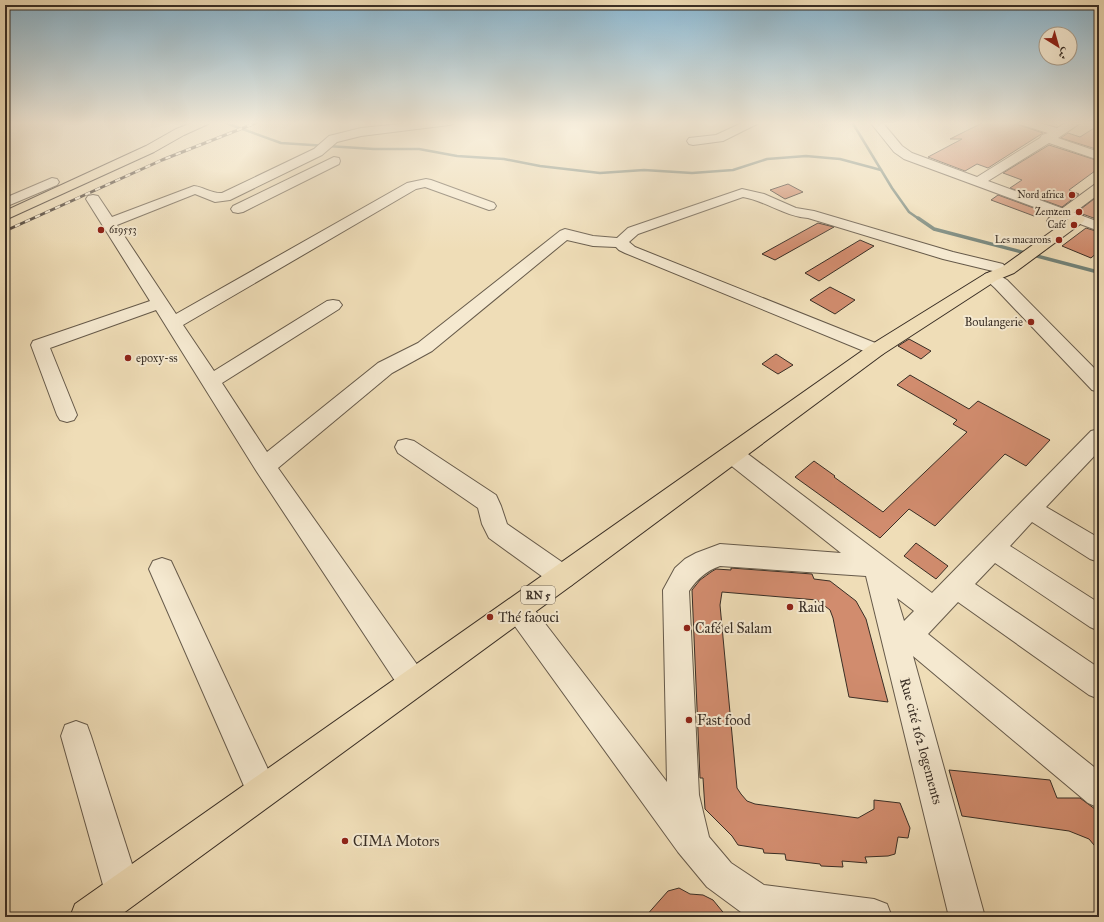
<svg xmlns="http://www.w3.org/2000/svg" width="1104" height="922" font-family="'IM FELL Great Primer',Amiri,serif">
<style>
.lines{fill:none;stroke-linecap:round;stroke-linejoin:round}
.stream-far1{stroke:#738379;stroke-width:2.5}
.stream{stroke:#738379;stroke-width:3.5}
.building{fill:#d18c6e;stroke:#392e25}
.minor-casing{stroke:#665a4a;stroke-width:2}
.major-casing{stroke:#392e25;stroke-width:2}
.minor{fill:#f5e9d0;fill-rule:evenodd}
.major{fill:#efddb7;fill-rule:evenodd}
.rail-casing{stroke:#392e25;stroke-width:3}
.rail{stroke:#f5e9d0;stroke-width:2;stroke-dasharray:5.5;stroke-linecap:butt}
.poi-dot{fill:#8f2418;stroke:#f5e9d0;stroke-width:1.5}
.labels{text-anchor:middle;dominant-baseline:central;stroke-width:4;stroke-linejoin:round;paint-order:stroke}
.far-poi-label{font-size:10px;fill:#392e25;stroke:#f5e9d0;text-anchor:end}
.shield{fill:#f5e9d0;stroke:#716658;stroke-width:1}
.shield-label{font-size:11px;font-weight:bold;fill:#392e25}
.poi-label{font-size:12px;fill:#392e25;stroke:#f5e9d0;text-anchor:end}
.near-poi-label{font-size:14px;fill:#392e25;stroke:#f5e9d0;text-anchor:start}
.near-street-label{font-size:14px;fill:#392e25;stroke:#f5e9d0}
</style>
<rect width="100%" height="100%" fill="#efddb7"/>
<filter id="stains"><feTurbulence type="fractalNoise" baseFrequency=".005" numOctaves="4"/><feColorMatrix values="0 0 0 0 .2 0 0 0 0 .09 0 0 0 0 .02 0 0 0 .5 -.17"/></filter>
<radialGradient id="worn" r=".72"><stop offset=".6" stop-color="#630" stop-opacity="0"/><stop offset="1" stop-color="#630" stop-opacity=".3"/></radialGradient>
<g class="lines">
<g class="stream-far1">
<polyline points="223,122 281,143 374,149 419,149 457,156 504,159 540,166 600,173 644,170 692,173 733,170 767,159 806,156 840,159 881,170"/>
<polyline points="852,122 892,188 909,212 919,219"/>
</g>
<polyline class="stream" points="918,218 934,229 1094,271 1099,274"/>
</g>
<g class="building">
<polygon points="984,122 1016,122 1019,125 1043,133 988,168 977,164 965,171 928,157 962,139 950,139"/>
<polygon points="1099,125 1099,150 1061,138 1068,133 1080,137"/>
<polygon points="1049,145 1099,161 1099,168 1069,190 1079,194 1062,207 1010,188 1022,180 1003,173"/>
<polygon points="788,184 803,192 785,199 770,190"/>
<polygon points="998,195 1042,211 1034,216 991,200"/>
<polygon points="1094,199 1099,201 1099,220 1077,212"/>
<polygon points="818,223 834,227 775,260 762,254"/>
<polygon points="1086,228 1099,232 1099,251 1091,258 1062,246"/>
<polygon points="860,240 874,246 819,281 805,273"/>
<polygon points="830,287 855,300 835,314 810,300"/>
<polygon points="909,339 931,351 921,359 898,346"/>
<polygon points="776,354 793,365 778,374 762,364"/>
<polygon points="910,375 969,409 978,401 1050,440 1026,466 1005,454 935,526 909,509 880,538 795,477 814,461 835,476 834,477 883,512 967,432 953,424 957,420 897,385"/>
<polygon points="916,543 948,566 936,579 904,556"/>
<polygon points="731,568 812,574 814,579 830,581 856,601 866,619 888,702 849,697 833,618 830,610 817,600 722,592 720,605 737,788 741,794 747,801 755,804 858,818 874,809 874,800 900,803 910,828 908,838 898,837 895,854 888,856 865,857 867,863 842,861 843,867 821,866 820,864 786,860 785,854 764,853 763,849 738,845 732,836 705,809 703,778 700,778 692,590 700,580 711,572 716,569 731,570"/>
<polygon points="949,770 1050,780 1057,798 1080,798 1099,812 1099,851 1089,839 1069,831 962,816"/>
<polygon points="679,888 690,894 703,895 713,900 727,917 645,917 668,891"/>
</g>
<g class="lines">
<defs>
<g id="minor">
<path d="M421,122H455L453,124L449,125L361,136L337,142L322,155L230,200L215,202L195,194L117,225L176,314L407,183L426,179L431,180L494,203L496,206L494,209L489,210L425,187L416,189L183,325L214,371L327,301L333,300L339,301L342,305L339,309L222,383L267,452L378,363L418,343L560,231L565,229L593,236L617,238L628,228L742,189L764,194L796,208L814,211L953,252L1003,264L1005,267L1003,270L997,272L943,259L808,218C784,216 766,201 743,197L638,234L629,242L635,247L883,346L885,350L883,354L876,356L625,253L619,250L616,247L593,246L567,240L432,351L392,373L278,468L423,673L427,683L423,693L413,697L403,693L257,472L156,310L50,348L77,415L74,420L67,422L60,420L57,415L31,345L33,341L150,301L86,199L88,196L93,195L98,196L112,217L194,186C204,187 212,194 222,193L314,149L329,136L361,128Z"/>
<polygon points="744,122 759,122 757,124 723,141 693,145 689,144 687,141 689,138 716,135"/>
<polygon points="870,122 882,122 902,146 912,153 977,177 1040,138 1042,135 1048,133 1019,124 1017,122 1035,122 1057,128 1067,122 1081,122 1079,124 1058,138 1099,152 1099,160 1049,143 988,181 1099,222 1099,231 904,159 894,152"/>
<polygon points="334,157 339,158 340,161 339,164 243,212 238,213 233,212 231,209 233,206"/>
<polygon points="52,178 57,179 59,182 57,185 5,207 5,198"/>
<polygon points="991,272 997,274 1007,280 1099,373 1099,392 1092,390 995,288 983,277 985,274"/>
<path d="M1099,429V451L1046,507L1099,538V562L1090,559L1032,522L1010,546L1099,603V631L1090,627L995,563L975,584L1099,668V699L1089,695L958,602L928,634L1099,771V808L1088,803L913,656L985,917H949L866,576L720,566C706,571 697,579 689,591L699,795L709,837L731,863L764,885L874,899L887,904L892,917H751L745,915L707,887L678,852L509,618L505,609L509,600L518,597L527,600L667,782L663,590L675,568L685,559L696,553L720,544L841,553L724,460L721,454L724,448L732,446L740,448L932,593L1091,431ZM897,598L914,611L904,621Z"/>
<polygon points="406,439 414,441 496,495 501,506 507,524 572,569 576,577 572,585 563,588 554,585 489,538 482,524 478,508 398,453 395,447 398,441"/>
<polygon points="162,558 171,561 273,780 278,791 273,802 262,807 251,802 149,569 153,561"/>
<polygon points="76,721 87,725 91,736 141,892 135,904 123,910 111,904 105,892 61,736 65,725"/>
</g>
<g id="major">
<polygon points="195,122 210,122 208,124 184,135 154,152 5,220 5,211 146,146 176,129"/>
<polygon points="1099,184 1099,194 1059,224 1054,225 1049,224 1047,221 1049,218 1094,185"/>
<polygon points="1078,215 1083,216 1085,219 1083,222 1014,273 997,280 883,354 572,585 118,917 70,917 75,904 869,346 985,274 1002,267 1073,216"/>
</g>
</defs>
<use href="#minor" class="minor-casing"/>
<use href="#major" class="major-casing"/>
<use href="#minor" class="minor"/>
<use href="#major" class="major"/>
<defs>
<polyline id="rail" points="5,231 162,160 258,122"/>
</defs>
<use href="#rail" class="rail-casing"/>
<use href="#rail" class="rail"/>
</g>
<linearGradient id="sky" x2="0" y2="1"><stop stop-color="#89b7d2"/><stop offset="0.49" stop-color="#f8f0df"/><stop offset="1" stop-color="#f8f0df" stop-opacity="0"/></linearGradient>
<rect width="1104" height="251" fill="url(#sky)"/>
<g class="poi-dot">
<circle cx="1072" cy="195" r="4"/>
<circle cx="1079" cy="212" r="4"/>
<circle cx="1074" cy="225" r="4"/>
<circle cx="101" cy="230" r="4"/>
<circle cx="1059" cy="240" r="4"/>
<circle cx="1031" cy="322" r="4"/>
<circle cx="128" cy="358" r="4"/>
<circle cx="790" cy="607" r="4"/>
<circle cx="490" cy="617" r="4"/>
<circle cx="687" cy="628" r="4"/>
<circle cx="689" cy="720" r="4"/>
<circle cx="345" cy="841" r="4"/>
</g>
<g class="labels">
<g class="far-poi-label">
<text x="1064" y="195">Nord africa</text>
<text x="1071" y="212">Zemzem</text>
<text x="1066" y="225">Café</text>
<text x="109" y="230" text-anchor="start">619553</text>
<text x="1051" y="240">Les macarons</text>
</g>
<rect class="shield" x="521" y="586" width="34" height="18" rx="3"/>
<g class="shield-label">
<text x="538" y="595">RN 5</text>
</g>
<g class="poi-label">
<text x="1023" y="322">Boulangerie</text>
<text x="136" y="358" text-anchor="start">epoxy-ss</text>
</g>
<g class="near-poi-label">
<text x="798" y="607">Raid</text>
<text x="498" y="617">Thé faouci</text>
<text x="695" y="628">Café el Salam</text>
<text x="697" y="720">Fast food</text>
<text x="353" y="841">CIMA Motors</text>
</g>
<g class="near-street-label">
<text transform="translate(921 741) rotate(75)">Rue cité 162 logements</text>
</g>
</g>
<rect width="1104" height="922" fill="none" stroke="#efddb7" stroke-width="20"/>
<rect x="6" y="6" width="1092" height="910" fill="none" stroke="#392e25" stroke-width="2"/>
<rect x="10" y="10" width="1084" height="902" fill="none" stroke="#392e25"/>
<g transform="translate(1058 46) rotate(143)"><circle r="19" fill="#f5e9d0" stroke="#aa9e8c"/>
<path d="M0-3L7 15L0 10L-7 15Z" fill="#8f2418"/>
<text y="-6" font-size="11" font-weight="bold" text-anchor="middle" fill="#392e25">ش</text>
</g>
<rect width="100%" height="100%" filter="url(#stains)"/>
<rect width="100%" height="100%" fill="url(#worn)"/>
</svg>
